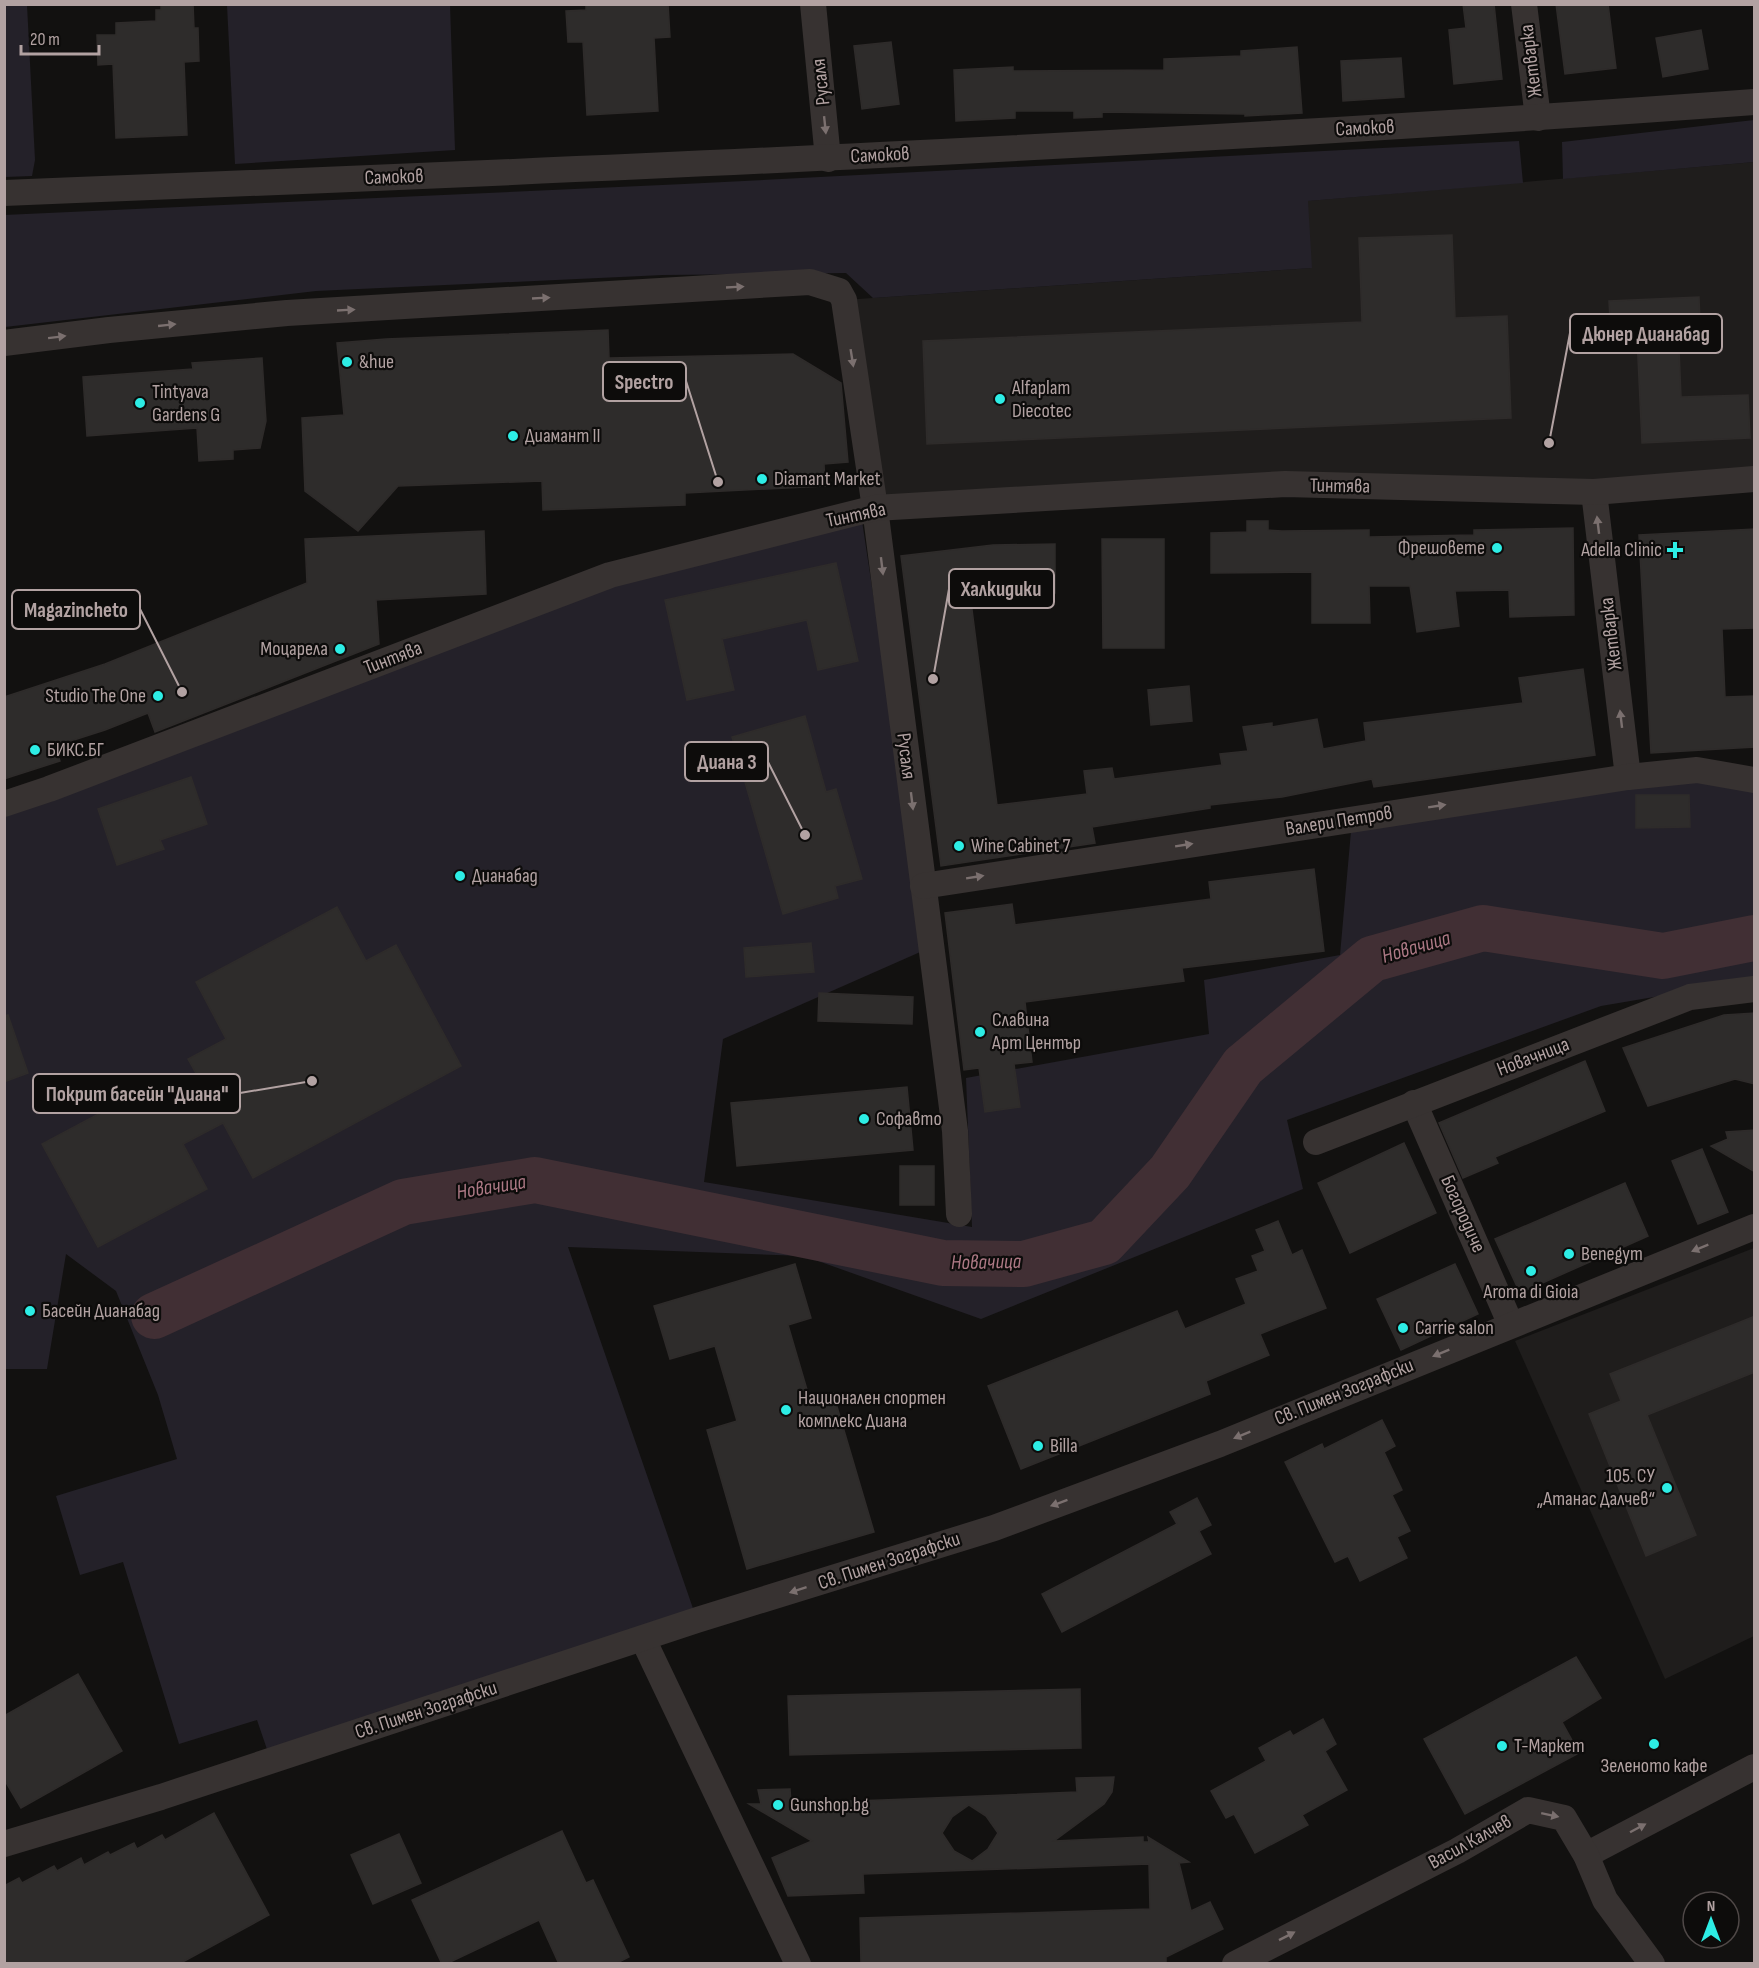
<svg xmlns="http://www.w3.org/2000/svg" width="1759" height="1968" font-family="'Sofia Sans Condensed',sans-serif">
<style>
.built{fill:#1f1d1c}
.green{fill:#242129}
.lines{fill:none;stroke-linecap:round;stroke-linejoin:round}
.river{stroke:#412f34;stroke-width:46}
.building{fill:#2e2c2b;stroke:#2e2b2a;stroke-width:1.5;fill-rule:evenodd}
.minor{stroke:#373231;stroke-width:26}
.oneway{fill:#7b706f}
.poi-dot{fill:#2dede5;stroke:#0d0c0b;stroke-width:2}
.labels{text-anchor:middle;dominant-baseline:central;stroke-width:4.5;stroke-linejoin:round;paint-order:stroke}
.street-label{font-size:20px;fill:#b2a2a2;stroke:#0d0c0b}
.poi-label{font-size:20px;fill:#b2a2a2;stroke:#0d0c0b;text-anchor:start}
.water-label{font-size:21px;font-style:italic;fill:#ad7985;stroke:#0d0c0b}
.leader{fill:none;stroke:#b2a2a2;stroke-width:2}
.callout-dot{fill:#b2a2a2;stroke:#0d0c0b;stroke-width:2}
.callout{fill:#0d0c0b;stroke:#b2a2a2;stroke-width:2}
.callout-label{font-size:21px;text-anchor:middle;font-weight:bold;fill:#b2a2a2}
</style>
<rect width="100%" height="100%" fill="#121110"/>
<g class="built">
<polygon points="1754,162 1754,479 1285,484 875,508 844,300 1311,268 1307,201"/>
<polygon points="1754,1248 1754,1636 1665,1679 1515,1341"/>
</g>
<g class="green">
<polygon points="4,5 27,5 35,160 32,176 5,177"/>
<polygon points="227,5 450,5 455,150 235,164"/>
<polygon points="1754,120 1754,162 1563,179 1562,142"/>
<polygon points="1519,141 1523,183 1308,201 1312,268 873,298 846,273 663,275 316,291 5,327 4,215 684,184"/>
<polygon points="862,521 927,949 723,1039 704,1182 972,1227 966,1078 1209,1034 1204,980 1340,955 1352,820 1628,777 1754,780 1754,980 1601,1006 1287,1120 1303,1189 981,1319 804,1256 568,1247 697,1620 271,1761 257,1720 179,1744 123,1562 80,1575 56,1496 177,1459 158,1395 116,1291 66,1254 47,1369 5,1369 5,804 526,607"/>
</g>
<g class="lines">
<polyline class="river" points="154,1316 403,1202 535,1180 943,1263 1024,1264 1104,1242 1170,1172 1243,1066 1372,959 1483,928 1663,956 1754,938"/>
</g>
<g class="building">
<polygon points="161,4 193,4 194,28 198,28 199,61 184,62 187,135 116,138 113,64 98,65 97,35 116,35 116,23 156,21 156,10 161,10"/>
<polygon points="586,4 668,4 670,37 654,38 658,111 587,115 583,42 568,42 566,11 586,10"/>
<polygon points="1463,4 1494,4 1502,79 1454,84 1449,30 1466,28"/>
<polygon points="1556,4 1608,4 1616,68 1565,74"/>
<polygon points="1701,30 1708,69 1663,77 1656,38"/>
<polygon points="891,42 899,104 862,109 854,46"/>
<polygon points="1297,47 1302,113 1245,116 1245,114 1102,112 1102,117 1074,118 1074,111 1015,111 1015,118 956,121 954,70 1013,67 1013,71 1164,70 1164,59 1241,56 1241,51"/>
<polygon points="1401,58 1404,97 1343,101 1341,61"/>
<polygon points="1452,235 1455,318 1507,316 1511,418 927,444 923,341 1362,322 1359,238"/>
<polygon points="1699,297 1700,324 1678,325 1681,397 1748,395 1750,438 1642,443 1637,337 1611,337 1609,301"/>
<polygon points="608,330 609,358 793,354 841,383 848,462 824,464 825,486 685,493 685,505 543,510 542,481 398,486 358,531 305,491 302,418 344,415 337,343 386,339"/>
<polygon points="262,358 266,421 260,448 233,450 233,459 199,461 197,428 87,436 83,377 193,369 192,363"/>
<polygon points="1247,521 1268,521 1268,530 1282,531 1369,530 1369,537 1474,535 1474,530 1573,528 1574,615 1510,617 1509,590 1455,591 1459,626 1417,632 1410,586 1369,586 1370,623 1312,623 1312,572 1211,573 1211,533 1247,532"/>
<polygon points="1755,529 1755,628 1722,629 1725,697 1755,696 1755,747 1651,753 1639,535"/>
<polygon points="484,531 486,594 376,600 379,644 155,732 148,713 105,730 55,746 60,761 4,779 4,697 105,664 307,583 305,539"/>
<polygon points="1102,539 1164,539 1164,648 1103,648"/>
<polygon points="1055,544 1055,593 970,594 997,805 1087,794 1084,771 1112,768 1114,779 1222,765 1220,754 1248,751 1243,727 1272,723 1272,727 1317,719 1323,749 1366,741 1364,723 1523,703 1519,678 1583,669 1595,755 1374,787 1372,779 1282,797 1210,805 1210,808 1092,827 1095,843 941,866 901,556 993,545"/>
<polygon points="836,563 858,661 818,670 807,620 722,639 734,690 687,700 665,600"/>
<polygon points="1189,686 1192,721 1151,725 1148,690"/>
<polygon points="805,716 826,792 836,789 862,879 835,886 838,898 783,914 732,737"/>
<polygon points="191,777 207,824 160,840 164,849 117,865 98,809"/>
<polygon points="1636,795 1689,795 1690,827 1636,828"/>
<polygon points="1314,869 1324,951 1182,968 1184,981 1025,1002 1032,1062 1014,1064 1020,1107 985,1112 979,1068 964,1070 945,913 1012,904 1015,925 1211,899 1209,882"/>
<polygon points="337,907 366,961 396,945 461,1066 253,1178 223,1123 183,1144 207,1189 98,1247 42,1144 151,1086 158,1098 198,1077 188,1059 226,1039 196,982"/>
<polygon points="811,943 814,972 746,977 744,948"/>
<polygon points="819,993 913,997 912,1024 818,1021"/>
<polygon points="1755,1013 1755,1084 1735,1079 1648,1106 1623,1048 1724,1015"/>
<polygon points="8,1015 28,1073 4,1082 4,1016"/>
<polygon points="1585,1061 1605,1111 1495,1157 1498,1163 1463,1178 1439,1123"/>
<polygon points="907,1087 913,1150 737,1166 731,1103"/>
<polygon points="1755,1130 1755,1172 1711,1146 1728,1139 1726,1132"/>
<polygon points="1404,1143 1436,1213 1350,1253 1318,1183"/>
<polygon points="1702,1149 1728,1212 1698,1224 1672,1161"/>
<rect x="900" y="1166" width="34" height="39"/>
<polygon points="1625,1183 1648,1236 1520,1293 1495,1239"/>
<polygon points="1278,1221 1292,1255 1302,1250 1326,1308 1260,1334 1269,1355 1206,1381 1210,1394 1021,1469 988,1386 1177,1311 1185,1329 1246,1304 1236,1279 1258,1271 1252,1256 1265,1251 1256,1230"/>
<polygon points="795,1264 811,1318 788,1325 810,1400 833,1393 874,1532 747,1569 707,1430 737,1421 715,1346 670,1359 654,1306"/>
<polygon points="1455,1264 1478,1314 1401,1350 1377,1299"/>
<polygon points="1755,1316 1755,1372 1647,1415 1696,1535 1646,1556 1589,1414 1621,1401 1610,1374"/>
<polygon points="1382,1420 1395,1446 1384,1452 1402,1490 1392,1495 1410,1531 1397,1537 1407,1558 1360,1581 1348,1556 1335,1562 1285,1462 1322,1444 1324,1449"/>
<polygon points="1197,1498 1211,1525 1199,1531 1211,1554 1062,1632 1042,1594 1177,1524 1170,1512"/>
<polygon points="1576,1657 1601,1698 1562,1722 1579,1753 1465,1814 1424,1739"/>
<polygon points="78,1674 122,1751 21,1808 4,1779 4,1716"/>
<polygon points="1080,1689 1081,1748 790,1755 788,1696"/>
<polygon points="1323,1719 1336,1744 1325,1751 1347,1790 1302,1815 1308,1825 1255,1853 1234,1814 1226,1818 1211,1791 1266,1761 1259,1748 1290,1731 1293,1736"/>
<path d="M1114,1777L1112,1792L1104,1804L1054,1841L1143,1837V1842H1149L1148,1837L1189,1862L1179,1863L1191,1911L1210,1902L1223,1929L1166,1957V1964H861L860,1918L1150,1909L1149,1864L863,1874L864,1893L788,1896L772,1858L812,1841L749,1804H761L758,1790L790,1789L791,1803L882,1800L1077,1792L1076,1778ZM969,1805L986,1816L998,1833L988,1849L972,1861L954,1851L942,1833L952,1817Z"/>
<polygon points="214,1813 269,1915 179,1964 4,1964 4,1886 19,1878 22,1883 54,1866 57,1871 81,1858 84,1865 108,1852 110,1855 134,1843 137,1849 162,1835 165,1840"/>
<polygon points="562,1831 586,1883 593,1880 629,1957 615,1964 559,1964 539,1920 446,1964 442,1964 412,1900"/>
<polygon points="399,1834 421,1883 373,1904 351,1855"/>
</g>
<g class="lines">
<g class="minor">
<polyline points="813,4 828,159"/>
<polyline points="1524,4 1538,118"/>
<path d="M4,193C588,170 1172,145 1754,102"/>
<polyline points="4,343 109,330 287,313 810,282 839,291 844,300 875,508 955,1131 959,1214"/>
<polyline points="1594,492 1628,777"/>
<polyline points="4,804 49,789 610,575 875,508 1285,484 1594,492 1754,479"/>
<polyline points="923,886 1628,777 1697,770 1754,780"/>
<polyline points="1414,1103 1511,1325"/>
<polyline points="1316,1142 1690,997 1754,989"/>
<polyline points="643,1639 798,1964"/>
<polyline points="4,1844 161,1797 697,1620 994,1528 1220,1444 1754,1227"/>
<polyline points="1586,1855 1754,1767"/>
<polyline points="1235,1964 1457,1851 1528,1810 1564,1818 1586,1855 1605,1900 1652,1964"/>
</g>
</g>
<defs><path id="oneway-solid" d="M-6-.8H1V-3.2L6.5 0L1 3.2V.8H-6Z" transform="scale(1.5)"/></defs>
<g class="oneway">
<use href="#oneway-solid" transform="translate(825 125) rotate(84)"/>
<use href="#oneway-solid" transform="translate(735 287) rotate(-3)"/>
<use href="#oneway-solid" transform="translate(541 298) rotate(-3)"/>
<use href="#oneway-solid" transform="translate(346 310) rotate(-3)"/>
<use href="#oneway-solid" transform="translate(167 325) rotate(-6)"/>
<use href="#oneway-solid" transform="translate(57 337) rotate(-7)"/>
<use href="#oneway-solid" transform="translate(852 358) rotate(81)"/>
<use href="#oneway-solid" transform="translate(1598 525) rotate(-97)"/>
<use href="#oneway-solid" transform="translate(882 566) rotate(83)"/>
<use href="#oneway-solid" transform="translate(1621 719) rotate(-97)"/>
<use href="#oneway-solid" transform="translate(912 801) rotate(83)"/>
<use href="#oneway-solid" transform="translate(1437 806) rotate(-9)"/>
<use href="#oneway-solid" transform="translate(1184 845) rotate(-9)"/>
<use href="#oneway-solid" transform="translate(975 877) rotate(-9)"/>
<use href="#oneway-solid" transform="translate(1700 1248) rotate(158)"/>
<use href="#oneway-solid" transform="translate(1441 1353) rotate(158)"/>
<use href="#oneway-solid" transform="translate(1242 1435) rotate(158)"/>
<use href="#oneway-solid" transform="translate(1059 1503) rotate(160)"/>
<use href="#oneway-solid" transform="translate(798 1590) rotate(162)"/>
<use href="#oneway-solid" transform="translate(1550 1815) rotate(12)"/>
<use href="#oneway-solid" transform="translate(1638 1828) rotate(-28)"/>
<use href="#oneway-solid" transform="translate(1287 1936) rotate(-27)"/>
</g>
<g class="poi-dot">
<circle cx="347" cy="362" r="6"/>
<circle cx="1000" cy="399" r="6"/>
<circle cx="140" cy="403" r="6"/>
<circle cx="513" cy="436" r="6"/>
<circle cx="762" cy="479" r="6"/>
<circle cx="1497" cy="548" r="6"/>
<path d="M1672 541h6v6h6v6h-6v6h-6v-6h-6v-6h6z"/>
<circle cx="340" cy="649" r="6"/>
<circle cx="158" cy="696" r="6"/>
<circle cx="35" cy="750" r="6"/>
<circle cx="959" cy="846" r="6"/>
<circle cx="460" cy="876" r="6"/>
<circle cx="980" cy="1032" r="6"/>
<circle cx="864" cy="1119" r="6"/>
<circle cx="1569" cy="1254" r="6"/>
<circle cx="1531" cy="1271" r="6"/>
<circle cx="30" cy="1311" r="6"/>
<circle cx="1403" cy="1328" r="6"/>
<circle cx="786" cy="1410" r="6"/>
<circle cx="1038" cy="1446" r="6"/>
<circle cx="1667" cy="1488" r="6"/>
<circle cx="1654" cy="1744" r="6"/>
<circle cx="1502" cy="1746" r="6"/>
<circle cx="778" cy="1805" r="6"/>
</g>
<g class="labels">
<g class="street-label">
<text transform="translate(1531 61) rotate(-97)">Жетварка</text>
<text transform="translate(821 82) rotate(-96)">Русаля</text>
<text transform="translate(1365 128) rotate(-3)">Самоков</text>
<text transform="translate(880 155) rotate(-3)">Самоков</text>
<text transform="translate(394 177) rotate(-2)">Самоков</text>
<text transform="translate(1340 486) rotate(1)">Тинтява</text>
<text transform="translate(856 515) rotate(-12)">Тинтява</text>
<text transform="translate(1611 634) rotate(-97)">Жетварка</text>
<text transform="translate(393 658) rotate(-21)">Тинтява</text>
<text transform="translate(906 756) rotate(83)">Русаля</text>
<text transform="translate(1339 821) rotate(-9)">Валери Петров</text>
<text transform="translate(1533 1057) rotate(-21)">Новачница</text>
<text transform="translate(1463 1214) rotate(66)">Богородиче</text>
<text transform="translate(1344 1392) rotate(-22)">Св. Пимен Зографски</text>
<text transform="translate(889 1561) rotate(-18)">Св. Пимен Зографски</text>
<text transform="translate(426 1710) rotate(-18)">Св. Пимен Зографски</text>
<text transform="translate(1470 1842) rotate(-29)">Васил Калчев</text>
</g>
<g class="poi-label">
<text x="359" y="362">&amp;hue</text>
<text x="1012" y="388">Alfaplam<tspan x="1012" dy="23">Diecotec</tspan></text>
<text x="152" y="392">Tintyava<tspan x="152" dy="23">Gardens G</tspan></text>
<text x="525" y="436">Диамант II</text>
<text x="774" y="479">Diamant Market</text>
<text x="1485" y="548" text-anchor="end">Фрешовете</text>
<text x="1662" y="550" text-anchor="end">Adella Clinic</text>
<text x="328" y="649" text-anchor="end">Моцарела</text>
<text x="146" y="696" text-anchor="end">Studio The One</text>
<text x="47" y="750">БИКС.БГ</text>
<text x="971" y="846">Wine Cabinet 7</text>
<text x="472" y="876">Дианабад</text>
<text x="992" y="1020">Славина<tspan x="992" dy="23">Арт Център</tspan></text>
<text x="876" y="1119">Софавто</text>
<text x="1581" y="1254">Benegym</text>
<text x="1531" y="1292" text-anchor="middle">Aroma di Gioia</text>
<text x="42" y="1311">Басейн Дианабад</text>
<text x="1415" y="1328">Carrie salon</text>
<text x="798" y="1398">Национален спортен<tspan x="798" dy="23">комплекс Диана</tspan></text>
<text x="1050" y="1446">Billa</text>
<text x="1655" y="1476" text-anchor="end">105. СУ<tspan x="1655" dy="23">„Атанас Далчев“</tspan></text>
<text x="1514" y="1746">Т-Маркет</text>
<text x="1654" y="1766" text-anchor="middle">Зеленото кафе</text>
<text x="790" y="1805">Gunshop.bg</text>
</g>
<g class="water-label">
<text transform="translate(1416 947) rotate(-16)">Новачица</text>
<text transform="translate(491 1187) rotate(-9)">Новачица</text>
<text transform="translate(986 1262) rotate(-1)">Новачица</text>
</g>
</g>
<path class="leader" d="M1549 443L1570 333M718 482L686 381M933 679L949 589M182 692L140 609M805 835L768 762M312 1081L240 1093"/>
<g class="callout-dot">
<circle cx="1549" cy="443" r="6"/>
<circle cx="718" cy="482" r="6"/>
<circle cx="933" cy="679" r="6"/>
<circle cx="182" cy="692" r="6"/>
<circle cx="805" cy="835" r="6"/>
<circle cx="312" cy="1081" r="6"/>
</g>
<g class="callout">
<rect x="1570" y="314" width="152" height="39" rx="6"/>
<rect x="603" y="362" width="83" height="39" rx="6"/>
<rect x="949" y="569" width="105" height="39" rx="6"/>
<rect x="12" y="590" width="128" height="39" rx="6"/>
<rect x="685" y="742" width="83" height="39" rx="6"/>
<rect x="33" y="1074" width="207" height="39" rx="6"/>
</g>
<g class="callout-label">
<text x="1646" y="341">Дюнер Дианабад</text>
<text x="644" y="389">Spectro</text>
<text x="1001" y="596">Халкидики</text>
<text x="76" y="617">Magazincheto</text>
<text x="727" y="769">Диана 3</text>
<text x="137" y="1101">Покрит басейн "Диана"</text>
</g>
<rect width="1759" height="1968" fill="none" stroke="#b2a2a2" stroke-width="12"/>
<g transform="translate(1711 1920)"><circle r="28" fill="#0d0c0b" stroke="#4f4847" stroke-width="1.5"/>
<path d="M0-4.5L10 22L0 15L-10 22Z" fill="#2dede5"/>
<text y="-9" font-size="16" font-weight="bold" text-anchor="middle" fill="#b2a2a2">N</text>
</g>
<path d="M21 45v9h78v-9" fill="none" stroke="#b2a2a2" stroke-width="3"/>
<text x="30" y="45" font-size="18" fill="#b2a2a2" stroke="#0d0c0b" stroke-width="4.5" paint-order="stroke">20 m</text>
</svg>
